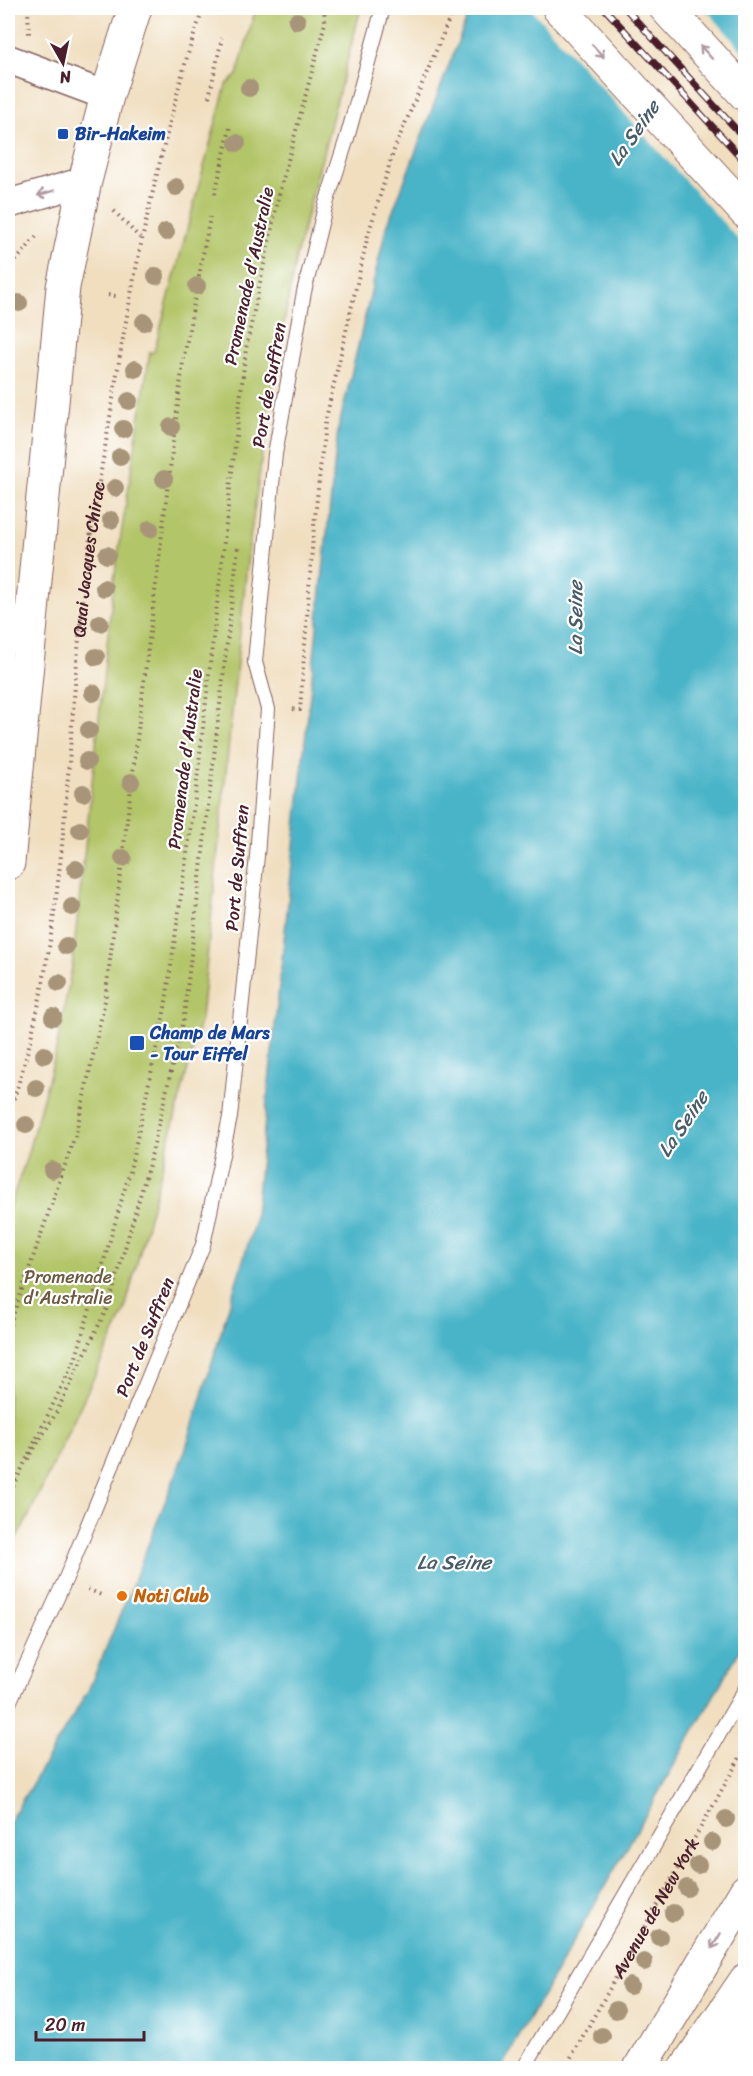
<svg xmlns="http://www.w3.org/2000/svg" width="753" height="2076" font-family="Sriracha,sans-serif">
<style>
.green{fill:#b2c568;stroke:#7e724a;stroke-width:1.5}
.water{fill:#4ab4c8;stroke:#4a6a7a;stroke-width:1.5}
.pier{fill:#f0debf}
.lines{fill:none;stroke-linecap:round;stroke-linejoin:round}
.lane-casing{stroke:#84625f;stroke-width:16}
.street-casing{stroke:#84625f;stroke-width:31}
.secondary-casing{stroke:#84625f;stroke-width:35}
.primary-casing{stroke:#84625f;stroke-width:35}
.path{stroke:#84625f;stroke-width:4;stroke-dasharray:1.5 4.5;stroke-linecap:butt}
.lane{stroke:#fff;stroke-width:14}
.street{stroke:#fff;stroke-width:28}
.secondary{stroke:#fff;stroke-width:33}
.primary{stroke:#fff;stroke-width:33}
.rail-casing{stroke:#4a1f2b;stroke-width:7}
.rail{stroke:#fff;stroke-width:4.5;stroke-dasharray:14;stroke-linecap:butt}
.tree{fill:#a89579}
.oneway{stroke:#ae9aa0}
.transit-dot{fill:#1a4fb4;stroke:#fff;stroke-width:2}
.food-dot{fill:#e8710a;stroke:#fff;stroke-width:2}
.labels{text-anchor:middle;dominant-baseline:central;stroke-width:4.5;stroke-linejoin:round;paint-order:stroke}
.transit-label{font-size:18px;font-weight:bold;fill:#164399;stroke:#fff;text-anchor:start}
.street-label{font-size:18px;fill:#4a1f2b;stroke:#fff}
.park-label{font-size:18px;fill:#6e5940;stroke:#fff}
.food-label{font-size:18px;font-weight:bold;fill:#c56008;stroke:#fff;text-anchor:start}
.water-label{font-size:20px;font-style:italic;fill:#4a5b6a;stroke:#fff}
</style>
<rect width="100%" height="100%" fill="#fff"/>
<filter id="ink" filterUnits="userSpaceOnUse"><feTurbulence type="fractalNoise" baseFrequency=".0167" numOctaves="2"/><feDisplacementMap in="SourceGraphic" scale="12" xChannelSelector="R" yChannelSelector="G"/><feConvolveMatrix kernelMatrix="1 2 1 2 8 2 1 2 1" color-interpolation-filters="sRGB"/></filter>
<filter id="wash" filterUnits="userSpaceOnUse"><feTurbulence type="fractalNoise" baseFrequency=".008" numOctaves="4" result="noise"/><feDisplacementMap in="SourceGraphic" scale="24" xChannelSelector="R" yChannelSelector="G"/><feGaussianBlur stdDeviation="1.35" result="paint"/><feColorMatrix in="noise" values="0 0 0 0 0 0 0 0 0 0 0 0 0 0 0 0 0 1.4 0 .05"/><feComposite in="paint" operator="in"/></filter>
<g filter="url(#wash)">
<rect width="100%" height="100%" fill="#f0debf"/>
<polygon class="green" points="256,8 361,8 296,257 269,405 248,554 201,1018 124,1313 26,1522 8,1551 8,1211 26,1159 55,1055 72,967 114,579 150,352 154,352 226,85 237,75"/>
<polygon class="water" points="471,8 745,8 745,1641 501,2068 8,2068 8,1824 88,1691 130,1591 185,1451 254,1224 338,430 386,229"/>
<polygon class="pier" points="530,8 705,8 745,54 745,247"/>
</g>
<g filter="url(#ink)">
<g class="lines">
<defs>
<g id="lane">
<polyline points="8,1705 66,1578 203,1245 230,1117 257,856 268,709 255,662 275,454 304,292 325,207 347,138 383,8"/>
<polyline points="524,2068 746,1688"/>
</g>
<g id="street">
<polyline points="8,59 107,96"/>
<polyline points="8,204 85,181"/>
</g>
<g id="secondary">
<polyline points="559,8 746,212"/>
<polyline points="666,8 746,95"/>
</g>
<g id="primary">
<polyline points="8,863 63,287 85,181 107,96 135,8"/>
<polyline points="640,2068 746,1891"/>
<polyline points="686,2068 746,1980"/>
<polyline points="722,2068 746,2012"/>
</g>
</defs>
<use href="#lane" class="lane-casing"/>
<use href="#street" class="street-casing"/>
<use href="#secondary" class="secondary-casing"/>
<use href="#primary" class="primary-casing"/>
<g class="path">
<polyline points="28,8 29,34"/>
<polyline points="209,97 222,38"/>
<polyline points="215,194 230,128"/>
<polyline points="114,211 140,238"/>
<polyline points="8,270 36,237"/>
<polyline points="108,295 116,296"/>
<polyline points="293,709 300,710 313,536 325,423 368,235 394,150 454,8"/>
<path id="s1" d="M8,1116C69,939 64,762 85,579C91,521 103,463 112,405C126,314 143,227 166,138C177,94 187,50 204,8"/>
<polyline points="8,1330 76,1133 105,1001 183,362 210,217"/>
<polyline points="28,1459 56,1413 109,1304 150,1161 184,1016 238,548"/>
<polyline points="8,1497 76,1357 130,1171 165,1008 195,798 246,348 280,190 325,23 324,8"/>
<polyline points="88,1589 101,1595"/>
<path id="s2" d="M565,2068L746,1747"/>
</g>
<use href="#lane" class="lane"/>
<use href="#street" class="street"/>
<use href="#secondary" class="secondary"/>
<use href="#primary" class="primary"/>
<defs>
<g id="rail">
<polyline points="604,8 746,163"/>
<polyline points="625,8 746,140"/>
</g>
</defs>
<use href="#rail" class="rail-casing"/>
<use href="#rail" class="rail"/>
</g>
<g class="tree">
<circle cx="297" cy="21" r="9"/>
<circle cx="249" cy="88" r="9"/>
<circle cx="237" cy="143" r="9"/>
<circle cx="176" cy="187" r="9"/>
<circle cx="166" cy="232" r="9"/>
<circle cx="156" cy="276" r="9"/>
<circle cx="197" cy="286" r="9"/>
<circle cx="19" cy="303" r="9"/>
<circle cx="144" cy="322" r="9"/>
<circle cx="135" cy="369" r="9"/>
<circle cx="129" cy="401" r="9"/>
<circle cx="171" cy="427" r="9"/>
<circle cx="123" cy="429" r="9"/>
<circle cx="120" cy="457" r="9"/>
<circle cx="164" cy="479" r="9"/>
<circle cx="115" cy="488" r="9"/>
<circle cx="111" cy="520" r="9"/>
<circle cx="150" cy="529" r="9"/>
<circle cx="107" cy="555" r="9"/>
<circle cx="104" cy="588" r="9"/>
<circle cx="100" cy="623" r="9"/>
<circle cx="96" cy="657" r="9"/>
<circle cx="93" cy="693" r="9"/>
<circle cx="89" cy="730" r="9"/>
<circle cx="87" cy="761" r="9"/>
<circle cx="131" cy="782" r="9"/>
<circle cx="83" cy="793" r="9"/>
<circle cx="80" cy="830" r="9"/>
<circle cx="123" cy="858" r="9"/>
<circle cx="76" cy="869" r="9"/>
<circle cx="72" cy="907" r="9"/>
<circle cx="66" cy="946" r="9"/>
<circle cx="59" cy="983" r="9"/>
<circle cx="53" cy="1017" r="9"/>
<circle cx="44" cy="1055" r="9"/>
<circle cx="36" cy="1088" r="9"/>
<circle cx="26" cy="1125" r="9"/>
<circle cx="52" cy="1170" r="9"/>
<circle cx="726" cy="1819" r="9"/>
<circle cx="712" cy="1842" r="9"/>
<circle cx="698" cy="1865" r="9"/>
<circle cx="687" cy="1888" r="9"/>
<circle cx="673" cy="1913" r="9"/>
<circle cx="659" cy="1937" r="9"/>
<circle cx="644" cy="1962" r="9"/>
<circle cx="630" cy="1986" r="9"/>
<circle cx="616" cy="2010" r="9"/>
<circle cx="602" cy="2036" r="9"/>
</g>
<defs><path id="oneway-shaft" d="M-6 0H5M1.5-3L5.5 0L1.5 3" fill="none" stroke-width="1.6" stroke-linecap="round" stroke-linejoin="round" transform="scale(1.5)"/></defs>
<g class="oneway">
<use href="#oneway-shaft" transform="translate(598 51) rotate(48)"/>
<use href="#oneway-shaft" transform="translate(706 52) rotate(-132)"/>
<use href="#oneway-shaft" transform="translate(46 193) rotate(163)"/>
<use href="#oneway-shaft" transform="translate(716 1941) rotate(121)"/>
</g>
</g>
<g class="transit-dot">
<rect x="57" y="128" width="12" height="12" rx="3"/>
<rect x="129" y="1035" width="16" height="16" rx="3"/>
</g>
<circle class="food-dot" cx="122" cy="1596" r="6"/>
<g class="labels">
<g class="transit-label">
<text x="75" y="134">Bir-Hakeim</text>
<text x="150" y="1033">Champ de Mars<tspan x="150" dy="21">- Tour Eiffel</tspan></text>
</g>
<g class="street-label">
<text transform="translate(249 276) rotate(-78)">Promenade d'Australie</text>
<text transform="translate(269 385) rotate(-80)">Port de Suffren</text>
<text stroke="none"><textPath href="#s1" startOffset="564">Quai Jacques Chirac</textPath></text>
<text transform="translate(185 759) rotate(-83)">Promenade d'Australie</text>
<text transform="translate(237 868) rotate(-85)">Port de Suffren</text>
<text transform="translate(145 1337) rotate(-68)">Port de Suffren</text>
<text stroke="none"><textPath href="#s2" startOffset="184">Avenue de New York</textPath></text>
</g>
<g class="park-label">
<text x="68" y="1277">Promenade<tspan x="68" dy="21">d'Australie</tspan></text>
</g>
<g class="food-label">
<text x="134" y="1596">Noti Club</text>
</g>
<g class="water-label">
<text transform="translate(634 133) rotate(-55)">La Seine</text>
<text transform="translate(575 618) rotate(-90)">La Seine</text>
<text transform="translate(683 1124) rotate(-56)">La Seine</text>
<text x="454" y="1562">La Seine</text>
</g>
</g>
<rect width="753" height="2076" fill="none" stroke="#fff" stroke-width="30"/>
<g transform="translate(63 63) rotate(171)" stroke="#ffffff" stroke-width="4.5" paint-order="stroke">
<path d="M0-4.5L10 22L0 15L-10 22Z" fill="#4a1f2b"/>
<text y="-9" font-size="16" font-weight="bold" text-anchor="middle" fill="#4a1f2b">N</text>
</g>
<path d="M36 2031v9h108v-9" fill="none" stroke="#4a1f2b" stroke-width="3"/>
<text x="45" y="2031" font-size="18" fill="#4a1f2b" stroke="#ffffff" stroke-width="4.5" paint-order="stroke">20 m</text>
</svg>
